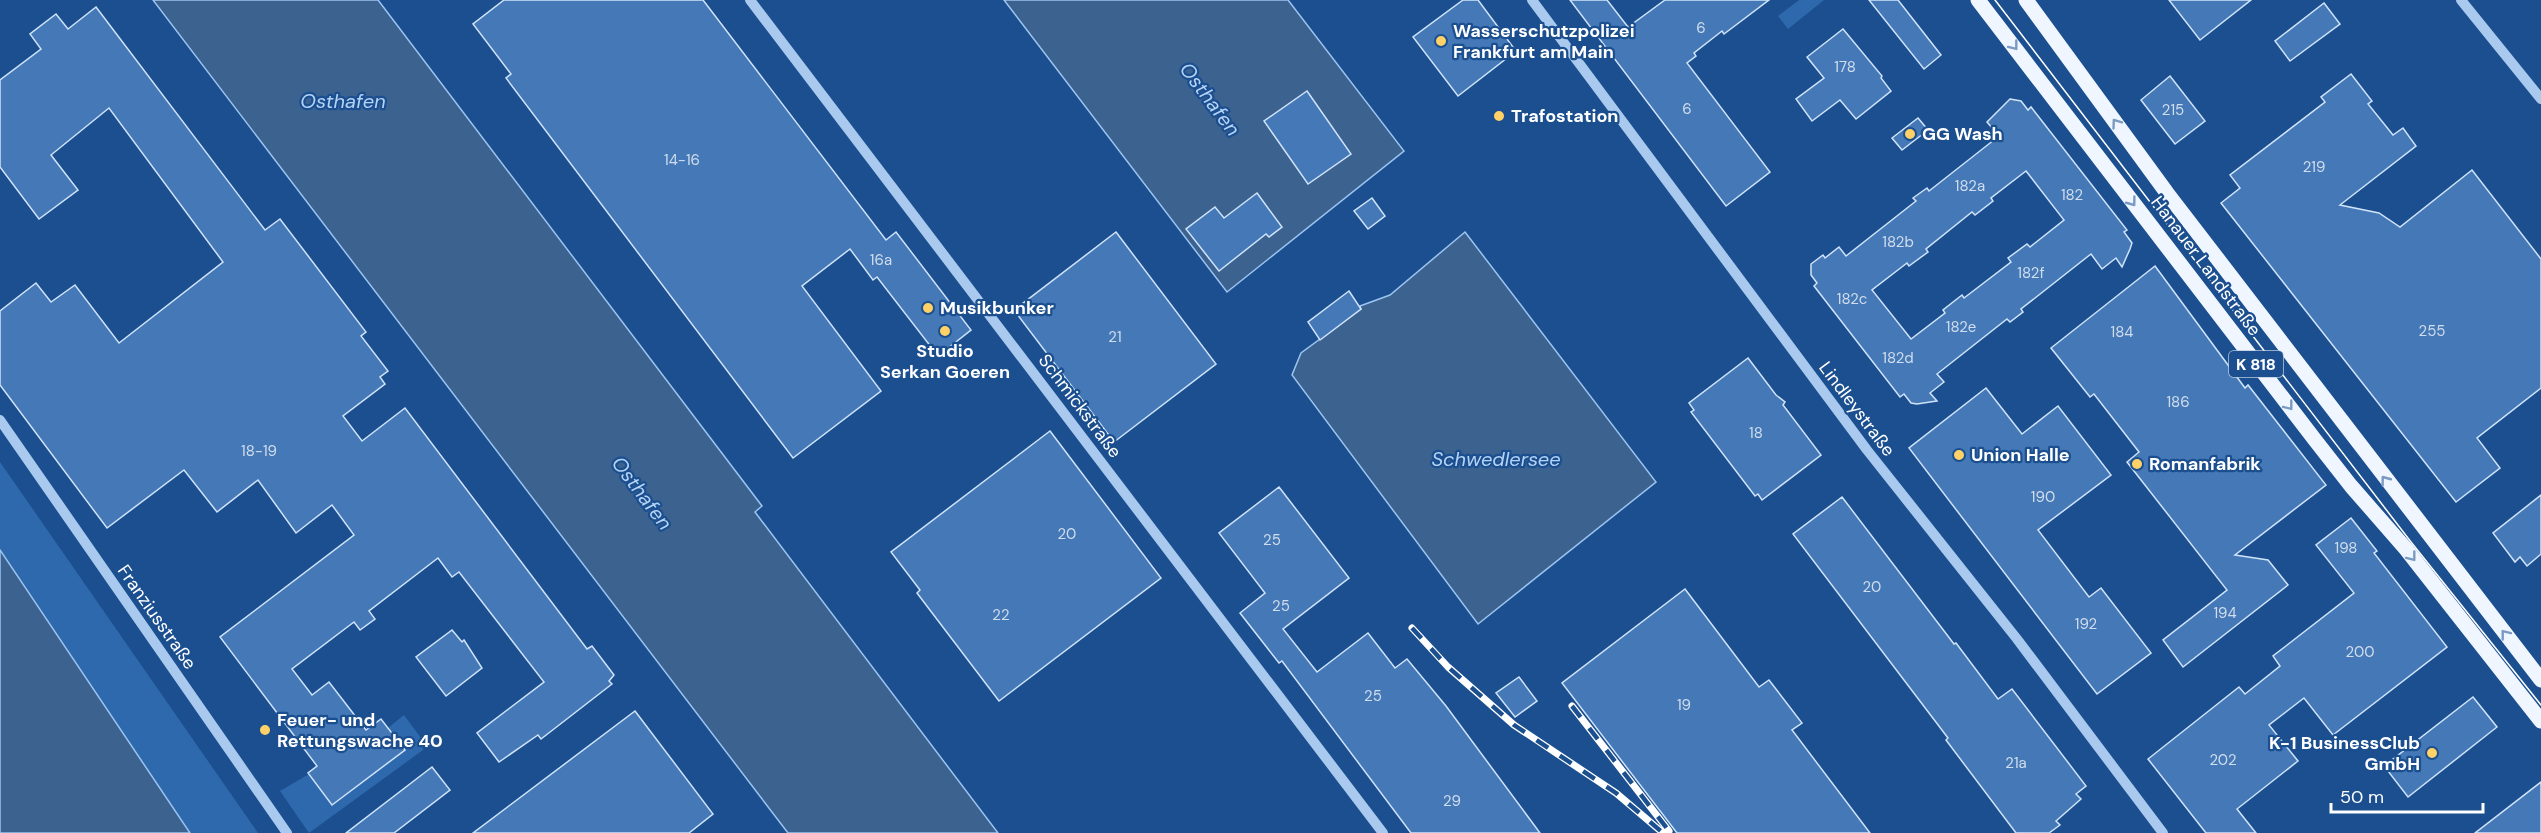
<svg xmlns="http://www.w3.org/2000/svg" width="2541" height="833" font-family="'DM Sans',sans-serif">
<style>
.green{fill:#2e69ad}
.water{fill:#3c6290;stroke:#9cc4f0;stroke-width:1.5}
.building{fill:#4478b7;stroke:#cfe3fa;stroke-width:1.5;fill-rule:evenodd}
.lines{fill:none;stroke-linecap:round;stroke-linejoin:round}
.minor{stroke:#a9c9ee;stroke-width:10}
.major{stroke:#f0f6ff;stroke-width:15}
.tram{stroke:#fff;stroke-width:1.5}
.rail-casing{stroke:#fff;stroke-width:7}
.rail{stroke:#1b4f8f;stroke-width:4.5;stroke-dasharray:14;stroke-linecap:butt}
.oneway{stroke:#7b9ac1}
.poi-dot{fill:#ffd166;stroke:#1b4f8f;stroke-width:2}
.labels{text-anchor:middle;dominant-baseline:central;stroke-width:4.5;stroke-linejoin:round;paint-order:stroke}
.number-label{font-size:15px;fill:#d0dded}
.shield{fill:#1b4f8f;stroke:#bbcadd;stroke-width:1.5}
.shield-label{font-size:16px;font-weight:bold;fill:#fff}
.poi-label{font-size:18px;font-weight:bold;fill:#fff;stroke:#1b4f8f;text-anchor:start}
.street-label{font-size:18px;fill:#fff;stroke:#1b4f8f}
.water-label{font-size:20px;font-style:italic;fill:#b5d3f5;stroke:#1b4f8f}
</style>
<rect width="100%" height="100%" fill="#1b4f8f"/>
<g class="green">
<polygon points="1799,0 1824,0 1788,29 1778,16"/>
<polygon points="0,462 258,833 190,833 0,550"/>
<polygon points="404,715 421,738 423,750 309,833 280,791 309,774 333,805 404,750 388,728"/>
</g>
<g class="water">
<polygon points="153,0 378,0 762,506 755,512 998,833 788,833"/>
<polygon points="1004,0 1288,0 1404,151 1227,292"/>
<polygon points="1465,232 1656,482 1478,624 1292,375 1301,353 1361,309 1360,306 1390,295"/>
<polygon points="0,550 190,833 0,833"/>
</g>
<g class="building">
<polygon points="504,0 703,0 886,240 896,232 971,330 938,356 877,277 873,280 850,249 802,286 881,391 793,458 506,78 511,74 473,24"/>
<polygon points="1463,0 1478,0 1516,51 1458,96 1413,37"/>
<polygon points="1570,0 1607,0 1628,27 1665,0 1769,0 1724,34 1722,31 1694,53 1696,56 1687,63 1770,172 1726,206"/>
<polygon points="1869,0 1898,0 1941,55 1924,69"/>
<polygon points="2169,0 2251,0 2200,40"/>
<polygon points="2324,3 2340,24 2290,61 2275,41"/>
<polygon points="96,7 265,230 280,219 366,332 361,336 388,371 380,377 385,384 343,416 362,441 405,408 587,649 592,646 614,675 609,681 612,684 541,739 538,735 499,762 477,733 544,682 459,572 452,577 438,558 369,611 375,619 360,630 354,622 292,669 312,695 329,682 366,730 381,719 405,750 332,805 308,773 317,766 220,637 354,535 332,505 296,533 258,480 217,512 184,470 107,528 0,385 0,311 36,283 51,302 75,285 119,343 223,262 109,108 51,155 78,190 39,219 0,167 0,80 41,49 30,34 56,14 68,29"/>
<polygon points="1843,29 1882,76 1881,78 1891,91 1856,119 1840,100 1812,121 1796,99 1824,78 1807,57"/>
<polygon points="2351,74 2372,101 2368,104 2393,135 2403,128 2416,146 2340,205 2379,213 2400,227 2472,170 2541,259 2541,388 2477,438 2500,468 2456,502 2221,203 2240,188 2230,175 2325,102 2321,97"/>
<polygon points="2170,76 2205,121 2175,144 2141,100"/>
<polygon points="1307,91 1351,154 1308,184 1264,121"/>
<path d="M2010,99L2021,101L2028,110L2031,107L2127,230L2124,232L2132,243L2130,249L2122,267L2116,258L2102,269L2091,254L2021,309L2023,312L2010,322L2007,319L1937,374L1944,382L1930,393L1937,401L1917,404L1911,403L1904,394L1900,397L1814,286L1817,283L1811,275V264L1823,255L1825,258L1839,247L1846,256L1916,201L1913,198L1927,188L1929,191L1999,136L1987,122ZM2026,171L2064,220L2030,247L2027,244L2008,258L2011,262L1964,298L1962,295L1943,310L1945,313L1911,339L1872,290L1907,263L1909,266L1928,252L1926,249L1972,212L1975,215L1993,201L1991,198Z"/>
<polygon points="1918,118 1928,130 1902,150 1892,138"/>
<polygon points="1257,193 1282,227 1269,237 1266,234 1219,271 1186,229 1215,207 1224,218"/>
<polygon points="1372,198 1385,216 1368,229 1354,211"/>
<polygon points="1116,232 1216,364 1114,442 1014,310"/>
<polygon points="2155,266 2245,388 2248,385 2326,485 2235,555 2268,560 2288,585 2183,667 2163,640 2227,590 2127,462 2139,452 2094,394 2090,397 2051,348"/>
<polygon points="1349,291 1361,309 1320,340 1308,322"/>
<polygon points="1748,358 1776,395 1785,402 1783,405 1821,455 1762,500 1758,494 1755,496 1691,412 1694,410 1689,403"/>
<polygon points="1986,388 2022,434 2058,406 2111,475 2038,530 2089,597 2101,588 2151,653 2097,694 1909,448"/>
<polygon points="1050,431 1161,578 999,701 917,593 920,590 891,552"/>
<polygon points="1279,487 1349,578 1283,629 1317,672 1368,633 1395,668 1407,659 1446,706 1540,833 1411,833 1282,661 1279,663 1240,613 1265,593 1219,533"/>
<polygon points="2541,495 2541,554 2527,566 2520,557 2515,562 2493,533"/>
<polygon points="1842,497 1954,644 1956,643 1998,699 2012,689 2086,786 2076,794 2081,799 2056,821 2060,825 2049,833 2016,833 1946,740 1948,738 1793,534"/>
<polygon points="2351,518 2377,551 2374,553 2447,647 2333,735 2304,698 2269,725 2298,761 2237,809 2256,833 2206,833 2148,759 2239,687 2245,694 2280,666 2273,656 2354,593 2316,545"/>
<polygon points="1685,589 1759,687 1769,680 1802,723 1792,730 1870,833 1677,833 1562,683"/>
<polygon points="452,630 462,642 464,640 482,668 446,696 416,657"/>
<polygon points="1519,677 1537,701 1515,717 1496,693"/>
<polygon points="2473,697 2497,727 2408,797 2384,766"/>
<polygon points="635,711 713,814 689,833 473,833"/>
<polygon points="432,767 450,790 394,833 346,833"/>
<polygon points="2541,782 2541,833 2475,833"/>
</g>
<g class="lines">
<g class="minor">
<polyline points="750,0 1383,833"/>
<polyline points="1532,0 1867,450 2017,639 2163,833"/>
<polyline points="2461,0 2541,99"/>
<polyline points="0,420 287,833"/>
</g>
<g class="major">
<polyline points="1978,0 2315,440 2351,486 2406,549 2541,721"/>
<polyline points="2026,0 2167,193 2541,680"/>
</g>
<polyline class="tram" points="1995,0 2411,542 2541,705"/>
<defs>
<g id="rail">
<polyline points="1412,628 1448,667 1514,725 1616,793 1663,833"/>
<polyline points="1572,706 1669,831"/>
</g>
</defs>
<use href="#rail" class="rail-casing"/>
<use href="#rail" class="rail"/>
</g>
<defs><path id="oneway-chevron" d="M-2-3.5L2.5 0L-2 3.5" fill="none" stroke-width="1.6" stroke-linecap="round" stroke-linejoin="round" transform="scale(1.5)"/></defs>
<g class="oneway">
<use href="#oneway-chevron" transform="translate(2014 46) rotate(52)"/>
<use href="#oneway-chevron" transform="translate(2116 123) rotate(-126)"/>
<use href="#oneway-chevron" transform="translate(2132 202) rotate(53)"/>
<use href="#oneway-chevron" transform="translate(2289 406) rotate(52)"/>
<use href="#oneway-chevron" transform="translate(2385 480) rotate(-127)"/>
<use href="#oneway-chevron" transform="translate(2412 557) rotate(52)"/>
<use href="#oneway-chevron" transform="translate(2505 634) rotate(-128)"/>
</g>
<g class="poi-dot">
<circle cx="1441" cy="41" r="6"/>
<circle cx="1499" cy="116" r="6"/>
<circle cx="1910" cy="134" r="6"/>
<circle cx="928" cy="308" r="6"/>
<circle cx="945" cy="331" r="6"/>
<circle cx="1959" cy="455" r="6"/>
<circle cx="2137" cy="464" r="6"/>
<circle cx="265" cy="730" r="6"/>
<circle cx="2432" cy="753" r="6"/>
</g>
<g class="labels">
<g class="number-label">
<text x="1701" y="28">6</text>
<text x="1845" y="67">178</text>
<text x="1687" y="109">6</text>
<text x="2173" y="110">215</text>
<text x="682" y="160">14-16</text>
<text x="2314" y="167">219</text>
<text x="1970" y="186">182a</text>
<text x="2072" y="195">182</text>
<text x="1898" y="242">182b</text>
<text x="881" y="260">16a</text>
<text x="2031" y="273">182f</text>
<text x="1852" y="299">182c</text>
<text x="1961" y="327">182e</text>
<text x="2432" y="331">255</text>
<text x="2122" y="332">184</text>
<text x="1115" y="337">21</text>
<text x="1898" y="358">182d</text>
<text x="2178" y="402">186</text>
<text x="1756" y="433">18</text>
<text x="259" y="451">18-19</text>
<text x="2043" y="497">190</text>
<text x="1067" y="534">20</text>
<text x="1272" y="540">25</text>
<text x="2346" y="548">198</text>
<text x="1872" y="587">20</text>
<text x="1281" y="606">25</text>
<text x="2225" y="613">194</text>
<text x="1001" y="615">22</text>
<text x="2086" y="624">192</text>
<text x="2360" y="652">200</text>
<text x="1373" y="696">25</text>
<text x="1684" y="705">19</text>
<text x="2223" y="760">202</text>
<text x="2016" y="763">21a</text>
<text x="1452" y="801">29</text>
</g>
<rect class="shield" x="2229" y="351" width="54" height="26" rx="4.5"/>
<g class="shield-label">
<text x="2256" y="364">K 818</text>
</g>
<g class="poi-label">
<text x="1453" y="31">Wasserschutzpolizei<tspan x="1453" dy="21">Frankfurt am Main</tspan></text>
<text x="1511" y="116">Trafostation</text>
<text x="1922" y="134">GG Wash</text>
<text x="940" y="308">Musikbunker</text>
<text x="945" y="351" text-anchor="middle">Studio<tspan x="945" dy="21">Serkan Goeren</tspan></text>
<text x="1971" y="455">Union Halle</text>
<text x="2149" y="464">Romanfabrik</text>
<text x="277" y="720">Feuer- und<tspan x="277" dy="21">Rettungswache 40</tspan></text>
<text x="2420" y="743" text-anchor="end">K-1 BusinessClub<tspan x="2420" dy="21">GmbH</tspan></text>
</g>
<g class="street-label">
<text transform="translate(2206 266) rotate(53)">Hanauer Landstraße</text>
<text transform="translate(1080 406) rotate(53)">Schmickstraße</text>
<text transform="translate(1857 409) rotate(53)">Lindleystraße</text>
<text transform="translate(157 617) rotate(55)">Franziusstraße</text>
</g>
<g class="water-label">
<text transform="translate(1210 99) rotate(53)">Osthafen</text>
<text x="343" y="101">Osthafen</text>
<text x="1496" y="459">Schwedlersee</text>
<text transform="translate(642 493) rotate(53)">Osthafen</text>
</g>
</g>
<path d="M2331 803v9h152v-9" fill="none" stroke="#ffffff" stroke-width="3"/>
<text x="2340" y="803" font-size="18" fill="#ffffff" stroke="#1b4f8f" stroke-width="4.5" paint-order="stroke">50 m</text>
</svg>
